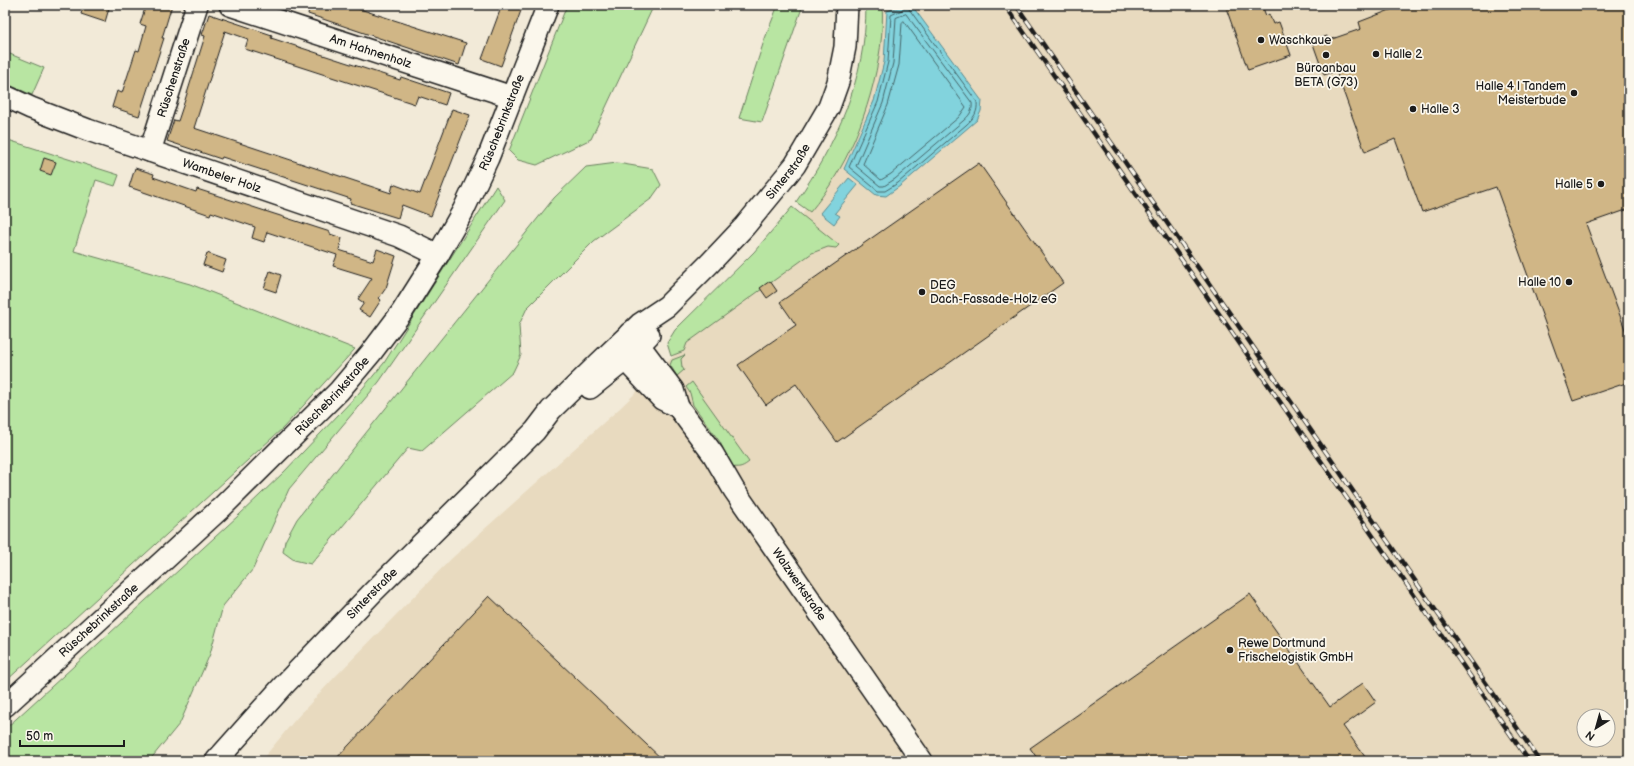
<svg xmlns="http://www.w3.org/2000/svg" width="1634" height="766" font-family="'Balsamiq Sans',sans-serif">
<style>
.built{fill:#e8dabf;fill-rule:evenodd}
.green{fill:#b8e5a2;stroke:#6a805f}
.water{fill:#82d3dd;stroke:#598a90}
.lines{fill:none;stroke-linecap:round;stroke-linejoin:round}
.shore{stroke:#456569;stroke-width:1}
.building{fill:#d0b686;stroke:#1c1c1c}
.minor-casing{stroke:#1c1c1c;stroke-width:24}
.minor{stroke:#fbf7ec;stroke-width:21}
.rail-casing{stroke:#1c1c1c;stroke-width:4.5}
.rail{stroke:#fbf7ec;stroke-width:3;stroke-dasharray:9;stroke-linecap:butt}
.poi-dot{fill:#1c1c1c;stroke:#fbf7ec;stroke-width:1.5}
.labels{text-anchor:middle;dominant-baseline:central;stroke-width:3.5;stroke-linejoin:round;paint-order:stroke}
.poi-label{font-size:12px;fill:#1c1c1c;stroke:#fbf7ec;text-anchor:start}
.street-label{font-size:12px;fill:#1c1c1c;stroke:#fbf7ec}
</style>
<rect width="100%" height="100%" fill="#f2ead8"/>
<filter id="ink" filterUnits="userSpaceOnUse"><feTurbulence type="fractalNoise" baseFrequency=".025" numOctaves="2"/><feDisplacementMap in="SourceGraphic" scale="8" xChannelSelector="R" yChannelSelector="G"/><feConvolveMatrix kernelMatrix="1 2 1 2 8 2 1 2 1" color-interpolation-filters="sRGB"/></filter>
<g filter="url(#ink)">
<path class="built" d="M873,5H1629V761H261L294,721L332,680L451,559L620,408L784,249L832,159L867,79ZM1584,716H1608V740H1584Z"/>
<g class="green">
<polygon points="567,5 654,5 591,139 537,165 518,160 509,151"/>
<polygon points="778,5 803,5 762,122 739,118 764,41"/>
<path d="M866,5H882C886,57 863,133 835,177C828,189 819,201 810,212L796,202C837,142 866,79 866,5Z"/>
<polygon points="5,52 44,68 32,95 5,83"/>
<polygon points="5,139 119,175 115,186 96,180 74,251 190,284 355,349 283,428 5,682"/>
<polygon points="617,163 653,169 661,185 651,199 594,241 527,308 519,325 521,355 513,372 422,451 408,448 311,564 294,560 283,552 285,541 297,519 554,198 586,167"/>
<polygon points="496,186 505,200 379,382 289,489 253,569 223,606 210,654 180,723 149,761 5,761 5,729 238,516 284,472 358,394 384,363"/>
<polygon points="792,207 839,245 836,248 828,247 812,253 687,343 684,351 671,356 667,343 675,330 754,252"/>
<polygon points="685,355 681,359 682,367 684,370 677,376 670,365 672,360"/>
<path d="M692,382L749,462C744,466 740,468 734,467L728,461L720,442L693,405L690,393L686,387Z"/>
</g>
<g class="water">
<polygon points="905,5 913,7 982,101 981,111 977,120 900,186 886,196 876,195 844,169 874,101 884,62 887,11"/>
<polygon points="849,178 858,185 835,213 840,216 834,224 820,213"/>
</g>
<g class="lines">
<g class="shore">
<path d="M904,5L902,10L891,15L888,62L878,102L849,167L878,191H885L898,183L966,125C974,118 978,112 977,102L909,9L908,5"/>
<path d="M906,14L972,103C973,111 969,116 963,121L895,179L884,186H880L856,166L883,103L893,63L896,18Z"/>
<polygon points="904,21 966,107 959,117 891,174 881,180 863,164 888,105 899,65 902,23"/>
</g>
</g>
<g class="building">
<polygon points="84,5 110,5 105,22 81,14"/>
<polygon points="146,5 172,5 162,38 164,38 139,116 112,107 117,91 122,93 136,50 139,51 146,26 140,24"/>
<polygon points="310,5 347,5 466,43 459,65 308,14"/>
<polygon points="502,5 523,5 501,66 482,59"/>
<polygon points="1225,5 1262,5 1266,16 1269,14 1273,24 1279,22 1291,55 1248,70"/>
<polygon points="1403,5 1629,5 1629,209 1586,224 1629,340 1629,382 1573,401 1496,187 1422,212 1395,139 1365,152 1336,71 1324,75 1312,41 1327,36 1329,40 1361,29 1359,22"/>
<polygon points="209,14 272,35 271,38 400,80 401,77 449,93 445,105 418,96 415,104 245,49 248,39 225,31 194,128 391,193 393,184 420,194 452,109 470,115 431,216 402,205 398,218 350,203 351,199 222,157 221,159 167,141 174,120 178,121 185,100 205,36 202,35"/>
<polygon points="44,158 56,162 51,175 40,171"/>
<polygon points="979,163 1063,283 837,442 796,384 766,405 738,365 796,325 780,302"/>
<polygon points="135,168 154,174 153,177 196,192 197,189 330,232 330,234 342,238 339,250 373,261 377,249 396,256 386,288 379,298 381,300 370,317 359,310 364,303 358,299 372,278 333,266 337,255 267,232 264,242 252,238 255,227 211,212 210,215 129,187"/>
<polygon points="207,253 226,260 222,272 203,265"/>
<polygon points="270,271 281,275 276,292 264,288"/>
<polygon points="770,281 777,291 767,298 760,288"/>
<polygon points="1250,594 1330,707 1363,683 1376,702 1343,726 1368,761 1039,761 1030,748"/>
<polygon points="489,596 664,761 334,761"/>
</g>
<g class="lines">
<defs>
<g id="minor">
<path id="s1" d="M230,5L512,97"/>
<path id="s2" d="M5,96L31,108L88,130L399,236L438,255"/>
<path id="s3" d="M150,151L197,5"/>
<path id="s4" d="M630,333L673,390L678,407L713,454L734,490L922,761"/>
<polyline points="616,350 662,399 678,407"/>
<polyline points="590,388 625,360 649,335"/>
<path id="s5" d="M5,706L222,507L339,391L371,353L402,312L438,255L463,211L488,158L548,5"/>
<path id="s6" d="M216,761L283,686L373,592L535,431L551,410L599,363L640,324L667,306L710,263L745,226L795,165L829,107L838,82L845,47L847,5"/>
</g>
</defs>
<use href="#minor" class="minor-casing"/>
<use href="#minor" class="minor"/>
<defs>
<g id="rail">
<polyline points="1005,5 1529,761"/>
<polyline points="1016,5 1540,761"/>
</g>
</defs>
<use href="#rail" class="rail-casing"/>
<use href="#rail" class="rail"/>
</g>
</g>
<g class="poi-dot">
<circle cx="1261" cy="40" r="4"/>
<circle cx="1376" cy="54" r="4"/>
<circle cx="1326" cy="55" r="4"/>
<circle cx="1574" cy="93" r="4"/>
<circle cx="1413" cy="109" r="4"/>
<circle cx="1601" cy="184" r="4"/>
<circle cx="1569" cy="282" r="4"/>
<circle cx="922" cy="292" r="4"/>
<circle cx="1230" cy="650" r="4"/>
</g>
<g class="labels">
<g class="poi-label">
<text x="1269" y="40">Waschkaue</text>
<text x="1384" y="54">Halle 2</text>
<text x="1326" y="68" text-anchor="middle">Büroanbau<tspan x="1326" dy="14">BETA (G73)</tspan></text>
<text x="1566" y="86" text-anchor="end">Halle 4 | Tandem<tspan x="1566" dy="14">Meisterbude</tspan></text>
<text x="1421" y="109">Halle 3</text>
<text x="1593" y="184" text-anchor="end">Halle 5</text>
<text x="1561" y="282" text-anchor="end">Halle 10</text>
<text x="930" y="285">DEG<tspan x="930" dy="14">Dach-Fassade-Holz eG</tspan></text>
<text x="1238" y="643">Rewe Dortmund<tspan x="1238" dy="14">Frischelogistik GmbH</tspan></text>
</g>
<g class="street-label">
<text stroke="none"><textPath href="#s1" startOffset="148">Am Hahnenholz</textPath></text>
<text stroke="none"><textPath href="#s3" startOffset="77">Rüschenstraße</textPath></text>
<text stroke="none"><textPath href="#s5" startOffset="775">Rüschebrinkstraße</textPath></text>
<text stroke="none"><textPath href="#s6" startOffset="823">Sinterstraße</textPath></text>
<text stroke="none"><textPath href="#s2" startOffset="231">Wambeler Holz</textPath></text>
<text stroke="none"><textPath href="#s5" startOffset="451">Rüschebrinkstraße</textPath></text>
<text stroke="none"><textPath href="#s4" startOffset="304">Walzwerkstraße</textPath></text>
<text stroke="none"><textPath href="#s6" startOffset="229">Sinterstraße</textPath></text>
<text stroke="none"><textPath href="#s5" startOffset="127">Rüschebrinkstraße</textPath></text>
</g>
</g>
<rect width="1634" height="766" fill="none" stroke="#fbf7ec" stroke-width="20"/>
<rect x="10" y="10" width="1614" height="746" fill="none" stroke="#1c1c1c" stroke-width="1.5" filter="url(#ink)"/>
<g transform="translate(1596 728) rotate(217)"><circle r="19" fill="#fbf7ec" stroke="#a29f99"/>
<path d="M0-3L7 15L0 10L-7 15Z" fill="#1c1c1c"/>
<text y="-6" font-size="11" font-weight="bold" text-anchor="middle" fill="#1c1c1c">N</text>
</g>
<path d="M20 740v6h104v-6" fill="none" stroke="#1c1c1c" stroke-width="2"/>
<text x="26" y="740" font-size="12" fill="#1c1c1c" stroke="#fbf7ec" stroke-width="3" paint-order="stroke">50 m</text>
</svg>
